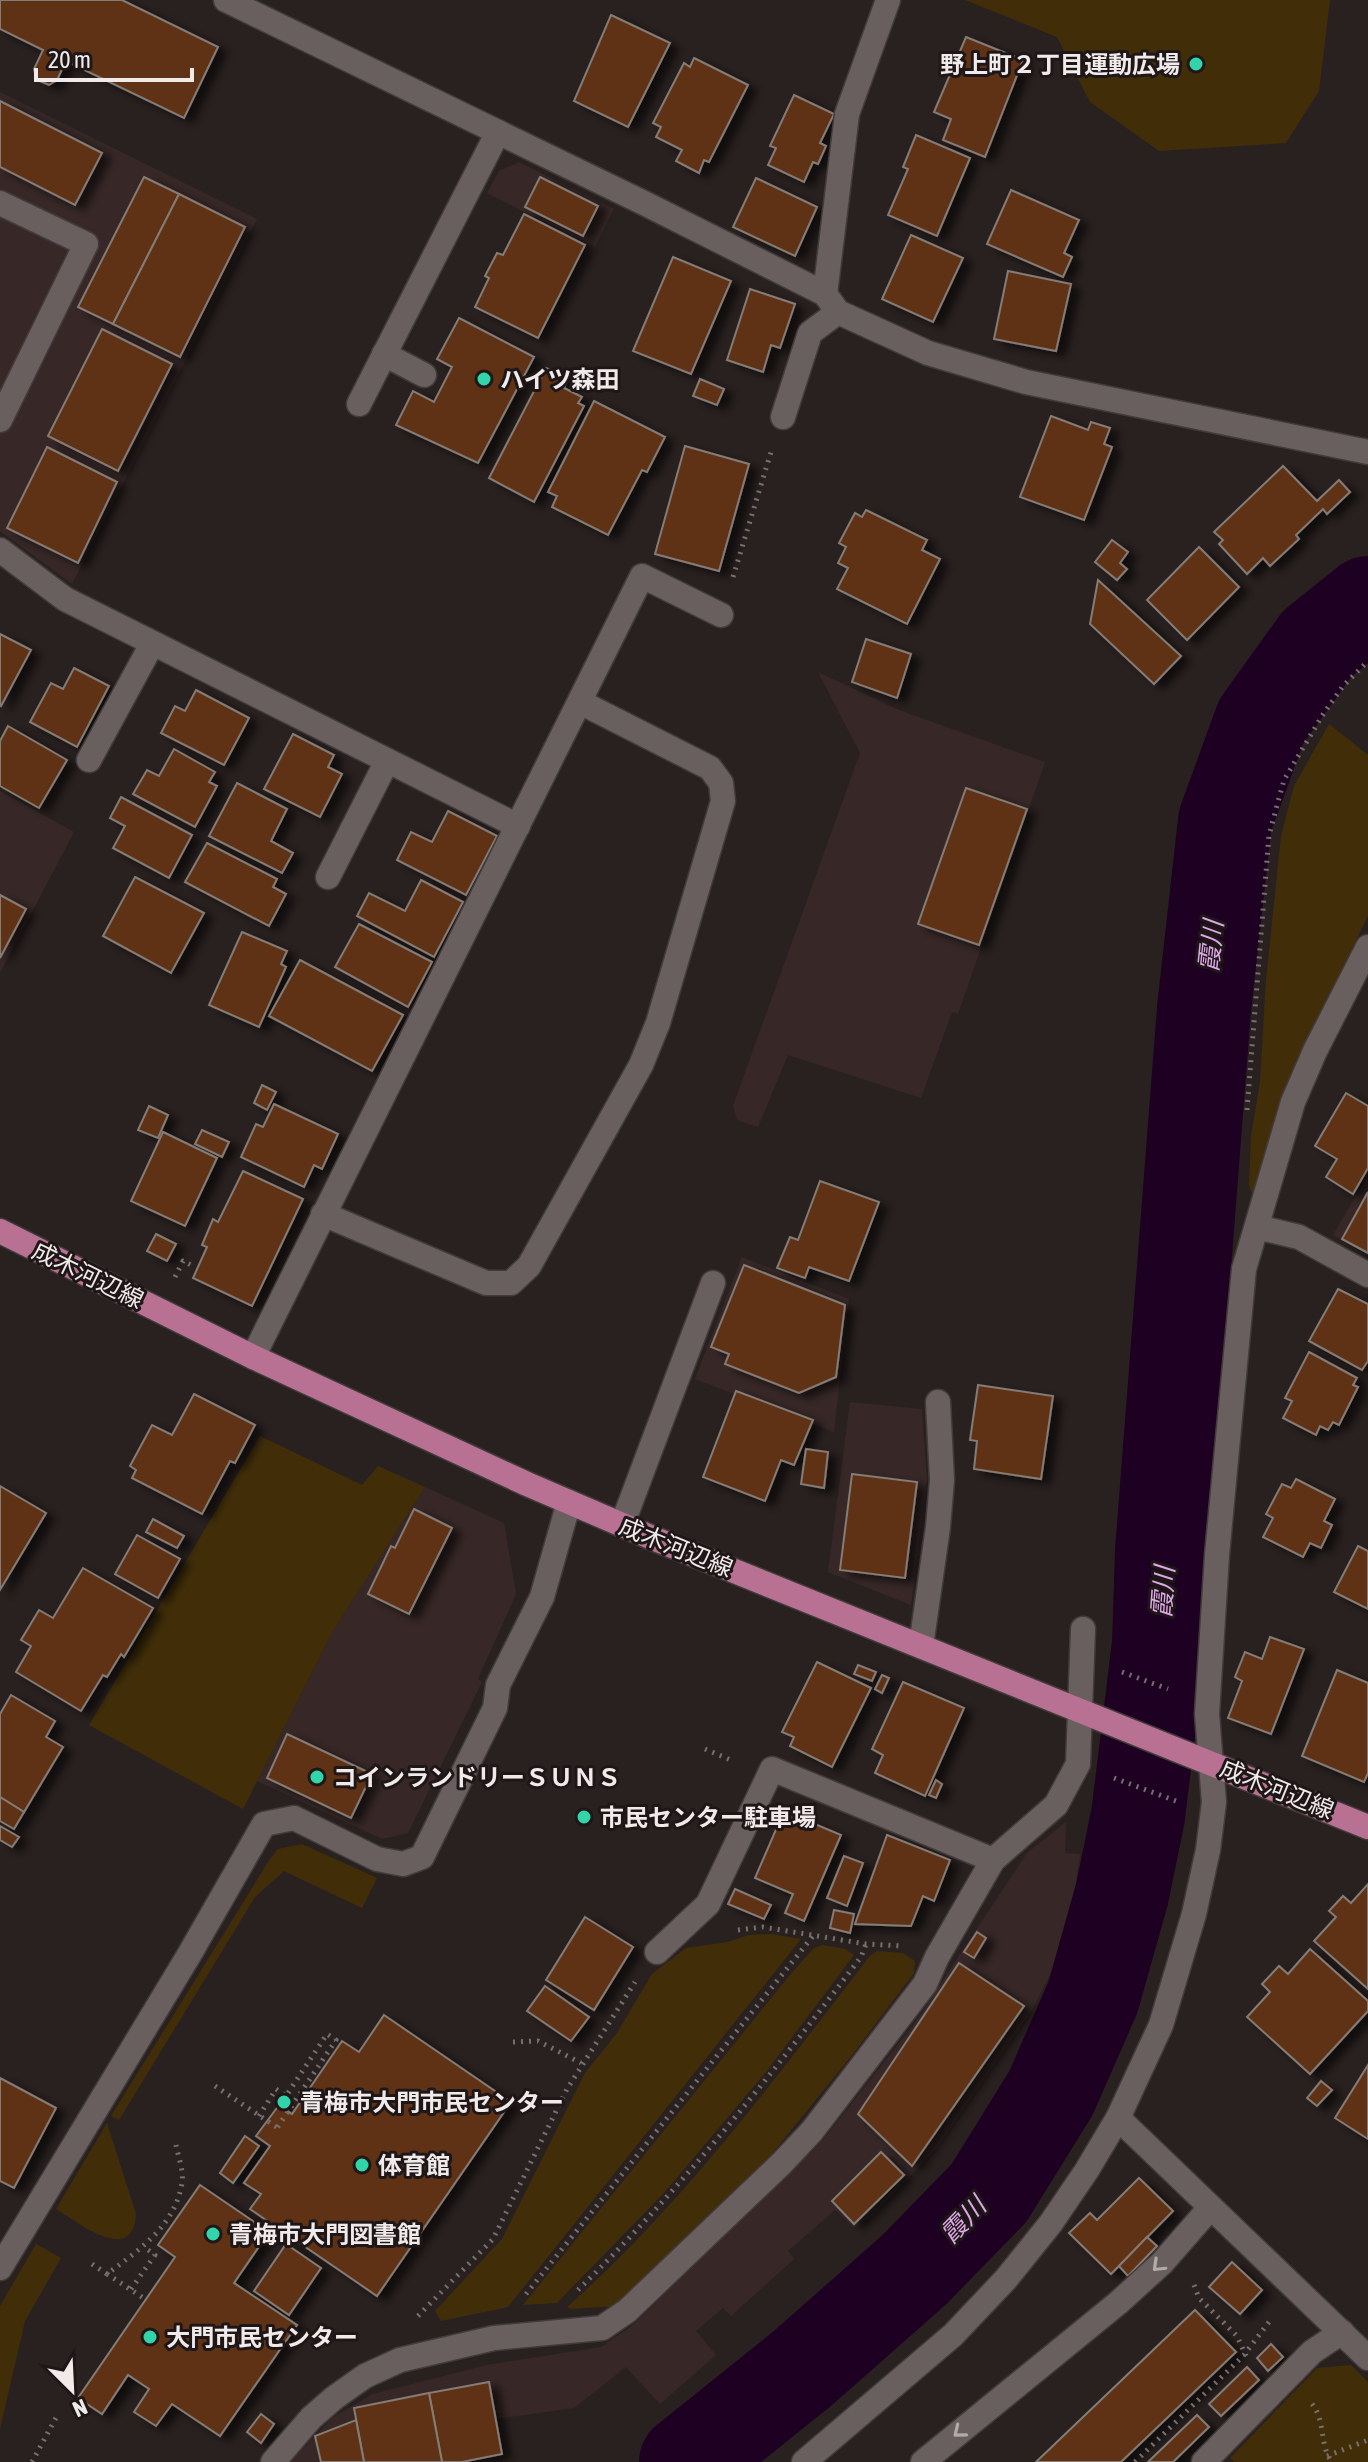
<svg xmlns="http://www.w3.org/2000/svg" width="1368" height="2462" font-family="'Asap Condensed','Noto Sans JP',sans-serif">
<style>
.built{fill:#372827}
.green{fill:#412e09}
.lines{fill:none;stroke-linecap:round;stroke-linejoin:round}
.river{stroke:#1d0022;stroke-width:94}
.building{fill:#5f3215;stroke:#847b76;stroke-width:2;filter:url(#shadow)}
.minor-casing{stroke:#423b3b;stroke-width:27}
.major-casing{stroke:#423b3b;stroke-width:27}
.path{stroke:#766f6e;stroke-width:5;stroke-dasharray:2 6;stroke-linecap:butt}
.minor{stroke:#695f5f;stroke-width:24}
.major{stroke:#b87192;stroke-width:24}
.oneway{stroke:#b3abab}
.poi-dot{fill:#32d4a9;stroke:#1f1717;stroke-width:3}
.labels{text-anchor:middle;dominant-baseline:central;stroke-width:6;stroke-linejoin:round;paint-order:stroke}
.poi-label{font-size:24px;font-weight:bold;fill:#f0eaea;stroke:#1f1717;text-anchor:start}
.street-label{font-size:24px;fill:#f0eaea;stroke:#1f1717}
.water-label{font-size:26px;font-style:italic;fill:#dea7e9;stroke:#1f1717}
</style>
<defs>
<filter id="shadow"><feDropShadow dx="9" dy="5" stdDeviation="4" flood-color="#0009"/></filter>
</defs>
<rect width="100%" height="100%" fill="#292120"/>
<g class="built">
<polygon points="0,92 257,219 72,584 0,531"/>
<polygon points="519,162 614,209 595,247 487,193 499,171"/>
<polygon points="818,672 899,710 1045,762 958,1014 952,1012 921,1098 788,1055 758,1127 737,1120 733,1106 860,753"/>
<polygon points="0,791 74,832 0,973"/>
<polygon points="1368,1175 1368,1254 1333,1235"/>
<polygon points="742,1257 849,1299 834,1432 695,1379"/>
<polygon points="850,1402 922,1409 927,1480 911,1605 828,1572"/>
<polygon points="425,1487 504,1523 516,1594 478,1679 482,1682 408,1833 382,1839 257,1781 333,1631"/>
<polygon points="1066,1822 1065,1853 1080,1854 1070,1922 1054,1967 1032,2010 936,2149 873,2215 854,2228 835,2210 788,2251 794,2259 731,2316 723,2308 696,2331 716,2355 660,2404 626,2367 574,2408 496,2419 502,2454 462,2462 290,2462 332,2418 373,2394 487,2365 601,2347 633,2325 823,2140 914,2024 1027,1853"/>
</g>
<g class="green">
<polygon points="965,0 1330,0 1319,91 1286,143 1159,151 1090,102 1057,37"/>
<polygon points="1329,724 1368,755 1368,916 1301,1052 1284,1094 1254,1191 1251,1192 1249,1184 1251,1136 1260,1082 1266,980 1281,836 1294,786"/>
<polygon points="260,1436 362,1485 378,1466 425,1487 333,1631 243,1809 89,1725"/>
<polygon points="302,1844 377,1878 362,1908 284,1871 255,1897 119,2120 111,2116 270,1859 278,1849"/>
<polygon points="771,1934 801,1939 508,2307 441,2321 435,2311 502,2239 585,2073 617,2033 652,1974 686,1948 728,1942 749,1935"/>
<polygon points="823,1945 845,1949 854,1955 766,2072 664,2193 557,2303 523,2305 789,1976 814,1948"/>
<path d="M877,1951L903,1953L915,1961L914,1973L849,2059L771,2155L615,2306L571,2309L567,2307C683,2205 776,2077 870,1956Z"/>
<path d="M107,2123L136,2214C133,2267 78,2222 56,2209Z"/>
<polygon points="36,2244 61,2258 25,2321 0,2429 0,2306"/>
<polygon points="1351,2365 1368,2382 1368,2462 1234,2462 1230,2458 1317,2368"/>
</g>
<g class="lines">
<polyline class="river" points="686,2462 803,2368 914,2270 989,2193 1051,2093 1093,1997 1122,1894 1138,1816 1159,1644 1162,1551 1204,1009 1225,821 1261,722 1317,644 1368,603"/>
</g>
<g class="building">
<polygon points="0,0 122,0 218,47 184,118 66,61 57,80 49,85 37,80 34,69 43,50 0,29"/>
<polygon points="611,15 670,43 628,127 574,101"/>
<polygon points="966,37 1023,60 985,157 943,140 951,119 934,112"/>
<polygon points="694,58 748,85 709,162 704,160 699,173 676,161 682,150 656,137 661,127 653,123 684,63 690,67"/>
<polygon points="794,95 834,114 820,143 826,146 818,164 813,162 804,182 768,165 776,148 770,146"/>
<polygon points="0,101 102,153 75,205 0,167"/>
<polygon points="916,135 970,158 937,236 888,215 908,169 903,167"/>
<polygon points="144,177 179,194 113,324 78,307"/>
<polygon points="540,177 598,206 583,236 525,207"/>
<polygon points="756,178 817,207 795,256 733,227"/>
<polygon points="1011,190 1079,220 1064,253 1072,257 1063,277 987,244"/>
<polygon points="179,194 245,227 180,357 113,324"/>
<polygon points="524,214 585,245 538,338 475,307 489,278 485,276 497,253 503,255"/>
<polygon points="911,235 963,258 933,322 882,299"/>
<polygon points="673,257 731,281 691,374 633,351"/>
<polygon points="1008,271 1071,284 1056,351 994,339"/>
<polygon points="750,289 795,304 780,348 771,345 763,372 727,360"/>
<polygon points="459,318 534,357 478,463 396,425 413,391 434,402 452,367 437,359"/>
<polygon points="102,329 172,364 118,471 48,436"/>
<polygon points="546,368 568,379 564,388 582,397 578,403 584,406 534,502 489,478"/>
<polygon points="700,379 724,389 717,405 693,396"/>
<polygon points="594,401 665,437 647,472 642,470 608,535 552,507 557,496 548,492"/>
<polygon points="1051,416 1088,430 1091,422 1110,428 1104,444 1112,447 1084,520 1020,497"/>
<polygon points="685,446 749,464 719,571 655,554"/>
<polygon points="47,447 117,482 78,563 7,528"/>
<polygon points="1283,466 1317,501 1339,480 1350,492 1327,514 1323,509 1296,535 1299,539 1270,566 1263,558 1247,574 1219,544 1223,540 1214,532"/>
<polygon points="866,510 927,540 922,550 940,559 907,624 837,589 848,568 838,563 846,547 839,543 855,513 862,517"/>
<polygon points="1112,540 1128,552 1120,563 1127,569 1117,580 1095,562"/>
<polygon points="1199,547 1239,587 1187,640 1147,600"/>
<polygon points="1098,580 1181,656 1154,684 1090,624"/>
<polygon points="0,634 31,650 1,706 0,705"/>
<polygon points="866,639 911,654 897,698 852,682"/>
<polygon points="74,668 109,686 77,747 30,722 51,683 63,689"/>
<polygon points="196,690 249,718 224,765 161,733 175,706 185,711"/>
<polygon points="8,726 67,760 39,808 0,786 0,741"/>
<polygon points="293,734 334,755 328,767 342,774 320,817 264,789"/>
<polygon points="174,749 215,772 209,782 217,786 195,827 133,794 147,770 159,776"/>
<polygon points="237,783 287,809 271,841 293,853 282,873 209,836"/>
<polygon points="966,788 1027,809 979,945 918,924"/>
<polygon points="121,797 192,835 169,878 113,848 125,826 110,818"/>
<polygon points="448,811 497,836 466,895 397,860 411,832 432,842"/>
<polygon points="207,843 277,879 273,887 286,894 269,926 185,882"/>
<polygon points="135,877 204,913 171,973 103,936"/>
<polygon points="421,880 463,902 434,957 357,916 369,893 405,911"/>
<polygon points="0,895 26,909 0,958"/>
<polygon points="359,924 432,962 408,1007 335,967"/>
<polygon points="242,932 287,951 281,964 286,967 259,1027 209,1005"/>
<polygon points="300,960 403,1015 372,1071 269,1016"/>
<polygon points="262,1085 276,1092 267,1110 254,1103"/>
<polygon points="1346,1093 1368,1106 1368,1168 1353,1194 1326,1177 1337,1159 1315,1146"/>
<polygon points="274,1104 338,1134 322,1169 314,1165 304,1187 241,1157 256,1124 263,1127"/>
<polygon points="149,1106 168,1115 158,1138 138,1130"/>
<polygon points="202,1130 229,1142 222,1157 195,1144"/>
<polygon points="163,1132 217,1158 185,1226 131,1201"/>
<polygon points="243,1171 303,1199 252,1306 193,1278 207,1247 202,1245 213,1219 218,1222"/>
<polygon points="820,1181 879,1202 849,1281 809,1267 805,1278 777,1268 790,1237 798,1240"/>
<polygon points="1368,1192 1368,1253 1342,1239"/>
<polygon points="156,1234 176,1244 167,1261 147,1251"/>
<polygon points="744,1265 845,1305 836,1377 799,1393 725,1364 729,1354 711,1347"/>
<polygon points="1338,1289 1368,1304 1368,1361 1362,1370 1309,1341"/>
<polygon points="1309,1352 1357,1378 1353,1385 1358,1387 1339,1425 1333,1422 1328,1430 1320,1426 1316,1435 1283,1418 1292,1401 1285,1398"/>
<polygon points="978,1385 1053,1396 1041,1479 974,1469 977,1441 970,1440"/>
<polygon points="736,1391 813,1420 794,1465 781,1460 765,1501 703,1477"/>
<polygon points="194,1394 255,1425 235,1463 230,1461 202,1514 132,1478 136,1470 130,1466 152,1425 172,1435"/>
<polygon points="806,1449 828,1452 824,1488 801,1484"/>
<polygon points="852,1474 917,1482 905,1578 840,1570"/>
<polygon points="1296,1479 1335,1499 1324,1521 1332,1525 1321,1548 1310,1543 1303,1557 1263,1537 1273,1518 1266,1514 1282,1484 1291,1488"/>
<polygon points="0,1486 46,1513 0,1590"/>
<polygon points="414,1509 452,1528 409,1614 368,1594 391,1546 395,1548"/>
<polygon points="153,1519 184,1536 177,1548 146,1532"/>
<polygon points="137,1535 180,1559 158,1598 115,1574"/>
<polygon points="1358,1546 1368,1551 1368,1609 1334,1592"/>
<polygon points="83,1568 153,1608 124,1657 121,1654 107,1677 103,1675 81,1711 16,1672 31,1646 21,1640 39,1610 53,1618"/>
<polygon points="1270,1637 1304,1649 1271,1734 1228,1718 1242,1681 1235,1677 1245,1652 1262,1659"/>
<polygon points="817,1662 871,1688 832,1767 790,1746 794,1737 782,1732"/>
<polygon points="858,1665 876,1672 872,1681 854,1674"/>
<polygon points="1337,1670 1368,1683 1368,1773 1364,1782 1302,1756"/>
<polygon points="882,1675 889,1678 882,1693 875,1689"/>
<polygon points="903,1682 964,1708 925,1796 875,1773 883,1755 872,1749"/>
<polygon points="11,1695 55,1721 46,1737 63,1747 24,1812 0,1797 0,1714"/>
<polygon points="287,1734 372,1774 351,1818 267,1778"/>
<polygon points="936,1780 942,1784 936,1798 929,1795"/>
<polygon points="0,1797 24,1812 14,1829 0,1821"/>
<polygon points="784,1811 841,1835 804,1921 785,1913 793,1894 755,1878"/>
<polygon points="0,1826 19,1837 12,1847 0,1840"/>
<polygon points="887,1835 950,1860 934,1901 923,1896 911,1926 855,1924"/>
<polygon points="844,1856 863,1863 847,1906 827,1898"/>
<polygon points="1368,1884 1368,1989 1314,1941 1336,1917 1329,1911 1343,1896 1351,1903"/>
<polygon points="735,1889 771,1905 764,1919 728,1904"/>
<polygon points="834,1910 854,1914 850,1933 830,1928"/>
<polygon points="585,1917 633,1947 594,2010 546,1980"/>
<polygon points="977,1932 986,1938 974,1958 964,1952"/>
<polygon points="1310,1949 1368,2001 1368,2011 1310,2074 1247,2017 1270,1992 1262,1984 1279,1966 1288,1974"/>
<polygon points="959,1963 1024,2006 912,2166 858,2114"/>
<polygon points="545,1986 589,2017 571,2041 527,2011"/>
<polygon points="384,2015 511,2102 377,2296 250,2209 261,2194 244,2183 270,2146 256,2136 279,2105 292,2114 342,2041 359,2052"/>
<polygon points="1368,2065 1368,2139 1335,2118"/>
<polygon points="0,2078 56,2108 14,2188 0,2181"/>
<polygon points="1321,2081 1332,2090 1317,2106 1307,2098"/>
<polygon points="245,2136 259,2146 233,2183 220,2173"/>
<polygon points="881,2152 904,2175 854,2224 832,2201"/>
<polygon points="1139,2178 1173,2211 1111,2274 1069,2233 1090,2213 1097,2220"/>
<polygon points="200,2185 269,2232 234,2283 297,2325 220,2436 172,2404 156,2426 134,2412 149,2389 128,2375 102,2414 78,2398 175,2257 158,2245"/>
<polygon points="1147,2237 1157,2246 1128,2276 1119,2266"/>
<polygon points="286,2244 321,2268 289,2315 254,2291"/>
<polygon points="1232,2262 1262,2290 1240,2314 1209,2287"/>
<polygon points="1195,2310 1236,2352 1121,2462 1036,2462"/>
<polygon points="1271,2344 1283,2357 1268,2371 1257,2358"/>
<polygon points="1247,2367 1259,2380 1221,2416 1209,2404"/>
<polygon points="489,2382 502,2454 462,2462 442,2462 429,2393"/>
<polygon points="429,2393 442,2462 364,2462 354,2408"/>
<polygon points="261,2414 274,2424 261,2443 247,2432"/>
<polygon points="1197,2415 1209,2427 1173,2462 1148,2462"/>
<polygon points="356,2420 364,2462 321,2462 315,2436"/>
</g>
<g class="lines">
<defs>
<g id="minor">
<polyline points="226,0 646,204 825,294 838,312 928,353 1026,382 1368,452"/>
<polyline points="0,203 86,244 0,420"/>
<polyline points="825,294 847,114 888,0"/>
<polyline points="384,354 424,375"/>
<polyline points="359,404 498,132"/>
<polyline points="783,417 810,333 838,312"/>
<polyline points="0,550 65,599 518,826"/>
<polyline points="89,760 152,644"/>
<polyline points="328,877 387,761"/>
<polyline points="323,1214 486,1283 511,1283 529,1266 641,1065 658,1023 723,801 721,783 710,768 580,702"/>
<polyline points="1257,1227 1299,1237 1368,1275"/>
<polyline points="253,1357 642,576 721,615"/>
<polyline points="622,1525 713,1283"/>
<polyline points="921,1646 938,1527 942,1480 938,1402"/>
<polyline points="657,1952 708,1904 772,1769 993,1860"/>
<polyline points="1118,2118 1368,2358"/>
<polyline points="0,2268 189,1955 264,1824 294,1818 377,1859 403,1864 422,1857 495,1708 498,1685 542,1597 569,1502"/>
<polyline points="273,2462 311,2418 334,2398 365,2376 400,2360 494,2338 602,2328 627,2311 782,2163 812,2131 925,1984 937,1957 993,1860 1056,1805 1078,1764 1083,1629"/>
<polyline points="804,2462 953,2335 1006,2279 1051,2223 1087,2170 1118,2118 1161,2025 1194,1914 1208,1850 1214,1802 1207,1714 1217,1555 1244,1269 1293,1102 1315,1051 1368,947"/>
<polyline points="923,2462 1118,2303 1162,2263 1210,2208"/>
<polyline points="1204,2462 1312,2352 1342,2332"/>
</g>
<polyline id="major" points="0,1231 253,1357 527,1484 655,1539 1368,1827"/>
</defs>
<use href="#minor" class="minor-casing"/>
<use href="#major" class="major-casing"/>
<g class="path">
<polyline points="733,577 771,452"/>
<polyline points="1247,1110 1269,835 1284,780 1322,716 1343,686 1368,661"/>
<polyline points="175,1277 183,1261 191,1265"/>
<polyline points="1122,1672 1168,1689"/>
<polyline points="705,1749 733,1761"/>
<polyline points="1114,1778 1176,1801"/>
<polyline points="738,1930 763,1927 866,1944 902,1946"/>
<polyline points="513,2042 538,2041 581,2063"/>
<polyline points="215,2086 281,2130"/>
<polyline points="259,2116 276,2089 286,2096 327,2034 336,2040 277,2128"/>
<path d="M92,2264L107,2274C139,2250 175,2226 182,2183C184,2171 178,2156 176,2145"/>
<polyline points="107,2274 145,2299"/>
<polyline points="1194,2285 1199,2298 1237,2336 1246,2356"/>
<polyline points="131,2289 155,2255 144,2247"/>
<path d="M578,2290C683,2187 773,2073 861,1957L866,1944"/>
<polyline points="526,2294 813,1936"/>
<polyline points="418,2316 493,2239 567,2089 635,1982"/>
<path d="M1312,2404C1326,2421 1319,2445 1332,2462"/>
<polyline points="1327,2456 1368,2440"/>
<polyline points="32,2462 58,2414"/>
<polyline points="1135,2462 1244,2355 1272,2318"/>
</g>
<use href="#minor" class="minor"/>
<use href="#major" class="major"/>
</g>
<defs><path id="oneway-chevron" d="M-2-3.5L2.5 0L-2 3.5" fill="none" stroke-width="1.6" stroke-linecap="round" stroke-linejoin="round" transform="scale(2)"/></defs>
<g class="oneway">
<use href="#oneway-chevron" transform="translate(1158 2266) rotate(136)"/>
<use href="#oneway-chevron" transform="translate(959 2432) rotate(141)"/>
</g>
<g class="poi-dot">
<circle cx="1196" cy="64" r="8"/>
<circle cx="484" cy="379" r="8"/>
<circle cx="317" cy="1777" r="8"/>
<circle cx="584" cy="1817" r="8"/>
<circle cx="284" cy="2102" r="8"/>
<circle cx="362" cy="2165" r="8"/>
<circle cx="213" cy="2234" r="8"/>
<circle cx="150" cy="2337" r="8"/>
</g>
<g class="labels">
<g class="poi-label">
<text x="1180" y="64" text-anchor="end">野上町２丁目運動広場</text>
<text x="500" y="379">ハイツ森田</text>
<text x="333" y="1777">コインランドリーＳＵＮＳ</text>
<text x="600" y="1817">市民センター駐車場</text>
<text x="300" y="2102">青梅市大門市民センター</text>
<text x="378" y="2165">体育館</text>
<text x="229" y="2234">青梅市大門図書館</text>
<text x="166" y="2337">大門市民センター</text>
</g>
<g class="street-label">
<text transform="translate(88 1275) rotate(26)">成木河辺線</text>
<text transform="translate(676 1547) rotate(22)">成木河辺線</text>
<text transform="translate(1277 1789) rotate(22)">成木河辺線</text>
</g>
<g class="water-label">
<text transform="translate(1211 946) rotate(-84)">霞川</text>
<text transform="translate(1163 1592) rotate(-86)">霞川</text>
<text transform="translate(963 2220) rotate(-46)">霞川</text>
</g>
</g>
<g transform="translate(72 2390) rotate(156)" stroke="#1f1717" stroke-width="6" paint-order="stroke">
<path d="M0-6L14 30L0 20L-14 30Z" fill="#f0eaea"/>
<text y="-12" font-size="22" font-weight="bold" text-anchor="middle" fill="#f0eaea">N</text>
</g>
<path d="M36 68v12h156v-12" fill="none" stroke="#f0eaea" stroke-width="4"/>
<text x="48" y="68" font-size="24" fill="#f0eaea" stroke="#1f1717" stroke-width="6" paint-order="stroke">20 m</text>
</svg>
